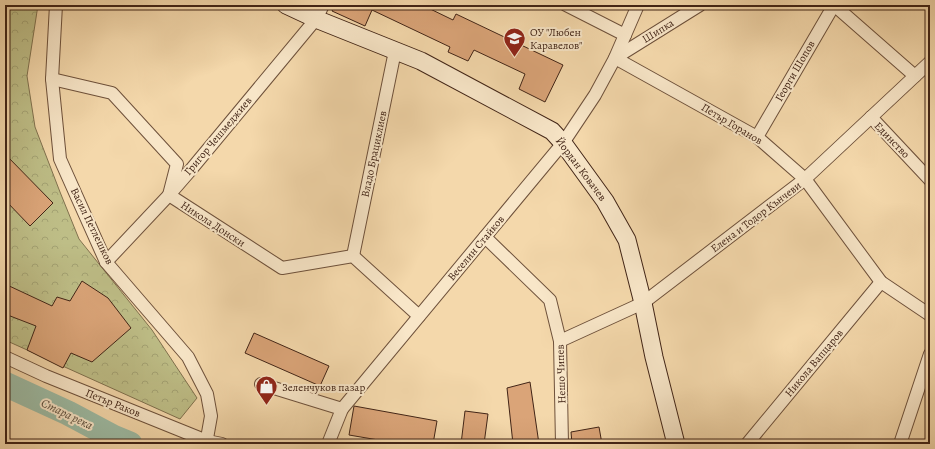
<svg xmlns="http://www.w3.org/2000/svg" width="935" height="449" font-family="Alegreya,serif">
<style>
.forest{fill:url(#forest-crowns);stroke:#80714e}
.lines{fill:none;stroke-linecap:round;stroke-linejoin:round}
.river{stroke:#9dbba4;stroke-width:25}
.building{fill:#daa478;stroke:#412416}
.street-casing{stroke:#6e513b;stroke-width:14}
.secondary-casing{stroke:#412416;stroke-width:19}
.street{stroke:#f8e6c8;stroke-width:12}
.secondary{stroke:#f8e6c8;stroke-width:17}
.labels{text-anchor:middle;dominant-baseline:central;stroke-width:4;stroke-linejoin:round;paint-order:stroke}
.street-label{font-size:11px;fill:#412416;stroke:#f8e6c8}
.poi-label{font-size:11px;fill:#412416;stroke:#f8e6c8;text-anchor:start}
.water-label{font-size:12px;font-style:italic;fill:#584a3a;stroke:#f8e6c8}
</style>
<defs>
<pattern id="forest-crowns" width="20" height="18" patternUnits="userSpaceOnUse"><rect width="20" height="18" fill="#bebe87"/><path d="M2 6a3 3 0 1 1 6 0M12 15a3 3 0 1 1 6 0" fill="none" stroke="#a4a374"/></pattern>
</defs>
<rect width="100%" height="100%" fill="#f4d8ab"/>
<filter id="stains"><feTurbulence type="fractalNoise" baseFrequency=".005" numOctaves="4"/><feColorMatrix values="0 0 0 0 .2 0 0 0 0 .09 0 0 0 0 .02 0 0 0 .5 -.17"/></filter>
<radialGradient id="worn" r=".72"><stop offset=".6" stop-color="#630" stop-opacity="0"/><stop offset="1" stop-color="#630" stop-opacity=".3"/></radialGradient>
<polygon class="forest" points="5,5 38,5 27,76 35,127 60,192 79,239 152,330 197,398 180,419 5,340"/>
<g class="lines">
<polyline class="river" points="5,384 68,413 113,437 130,444"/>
</g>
<g class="building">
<polygon points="335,5 422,5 453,20 456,14 563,65 545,102 519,89 525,74 474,50 468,61 448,52 450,47 372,10 365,26 332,11"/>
<polygon points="5,154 53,203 30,226 5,200"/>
<polygon points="82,281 108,298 131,328 92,362 71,353 63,368 27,350 36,326 5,314 5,284 52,306 57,297 70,301"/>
<polygon points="254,333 329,366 320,386 245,353"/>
<polygon points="530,382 539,444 513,444 507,388"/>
<polygon points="354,406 437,421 433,444 402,444 349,435"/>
<polygon points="465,411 488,414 484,444 461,444"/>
<polygon points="599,427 602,444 572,444 571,432"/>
</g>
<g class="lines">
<defs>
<g id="street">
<polyline points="56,5 52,79 60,159 106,262 188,357 207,394 211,416 206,444"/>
<polyline points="566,5 625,35"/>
<polyline points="700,5 615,58 757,137 805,179 881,282 930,315"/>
<polyline points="834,5 915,76"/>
<polyline points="52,79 112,93 177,164 169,195 282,268 353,256 419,316"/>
<polyline points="871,117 930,180"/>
<polyline points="757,137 834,5"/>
<polyline points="485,237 550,300 560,341 562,444"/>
<polyline points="353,256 395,51"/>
<polyline points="106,262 169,195 189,172 316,19 323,5"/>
<polyline points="560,341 643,303 805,179 930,62"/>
<polyline points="5,357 46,376 207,441 222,444"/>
<polyline points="261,384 342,409 563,143 595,95 615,58 638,5"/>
<polyline points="328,444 342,409"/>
<polyline points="747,444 881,282"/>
<polyline points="900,444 930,354"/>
</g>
<polyline id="secondary" points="286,5 316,19 421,61 552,131 563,143 605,201 627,240 643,303 654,357 676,444"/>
</defs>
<use href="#street" class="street-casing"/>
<use href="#secondary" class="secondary-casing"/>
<use href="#street" class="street"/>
<use href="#secondary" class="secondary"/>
</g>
<defs>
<symbol id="school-pin" viewBox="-11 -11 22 30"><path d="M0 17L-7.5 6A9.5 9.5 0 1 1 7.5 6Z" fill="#8f2418" stroke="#f8e6c8"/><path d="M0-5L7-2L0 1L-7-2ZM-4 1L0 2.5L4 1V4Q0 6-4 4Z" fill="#fff"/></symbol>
<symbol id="shop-pin" viewBox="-11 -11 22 30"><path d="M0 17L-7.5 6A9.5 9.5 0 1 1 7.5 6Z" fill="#8f2418" stroke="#f8e6c8"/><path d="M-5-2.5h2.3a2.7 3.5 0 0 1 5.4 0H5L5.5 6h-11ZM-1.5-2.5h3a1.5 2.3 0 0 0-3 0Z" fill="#fff"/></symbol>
</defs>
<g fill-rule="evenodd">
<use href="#school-pin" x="502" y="26" width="25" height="34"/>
<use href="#shop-pin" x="254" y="374" width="25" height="34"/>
</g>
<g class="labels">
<g class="street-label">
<text transform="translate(658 31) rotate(-32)">Шипка</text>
<text transform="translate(795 71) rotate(-60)">Георги Шопов</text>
<text transform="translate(732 124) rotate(31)">Петър Горанов</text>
<text transform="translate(218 136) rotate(-50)">Григор Чешмеджиев</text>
<text transform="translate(892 140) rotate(46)">Единство</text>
<text transform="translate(374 154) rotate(-78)">Владо Брациклиев</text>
<text transform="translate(581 169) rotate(53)">Йордан Ковачев</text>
<text transform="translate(756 217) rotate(-37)">Елена и Тодор Кънчеви</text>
<text transform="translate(213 224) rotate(33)">Никола Донски</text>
<text transform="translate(92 226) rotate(64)">Васил Петлешков</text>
<text transform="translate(476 248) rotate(-50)">Веселин Стайков</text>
<text transform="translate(814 363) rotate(-50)">Никола Вапцаров</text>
<text transform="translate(561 374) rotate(-92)">Нешо Чипев</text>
<text transform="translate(113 403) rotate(22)">Петър Раков</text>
</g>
<g class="poi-label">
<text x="530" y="32">ОУ "Любен<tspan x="530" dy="13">Каравелов"</tspan></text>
<text x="282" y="387">Зеленчуков пазар</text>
</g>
<g class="water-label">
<text transform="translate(67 414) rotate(26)">Стара река</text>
</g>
</g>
<rect width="935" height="449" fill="none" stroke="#f4d8ab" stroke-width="20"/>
<rect x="6" y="6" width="923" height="437" fill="none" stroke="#412416" stroke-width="2"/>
<rect x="10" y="10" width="915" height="429" fill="none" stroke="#412416"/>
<rect width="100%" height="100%" filter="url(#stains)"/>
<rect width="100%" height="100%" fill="url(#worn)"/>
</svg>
